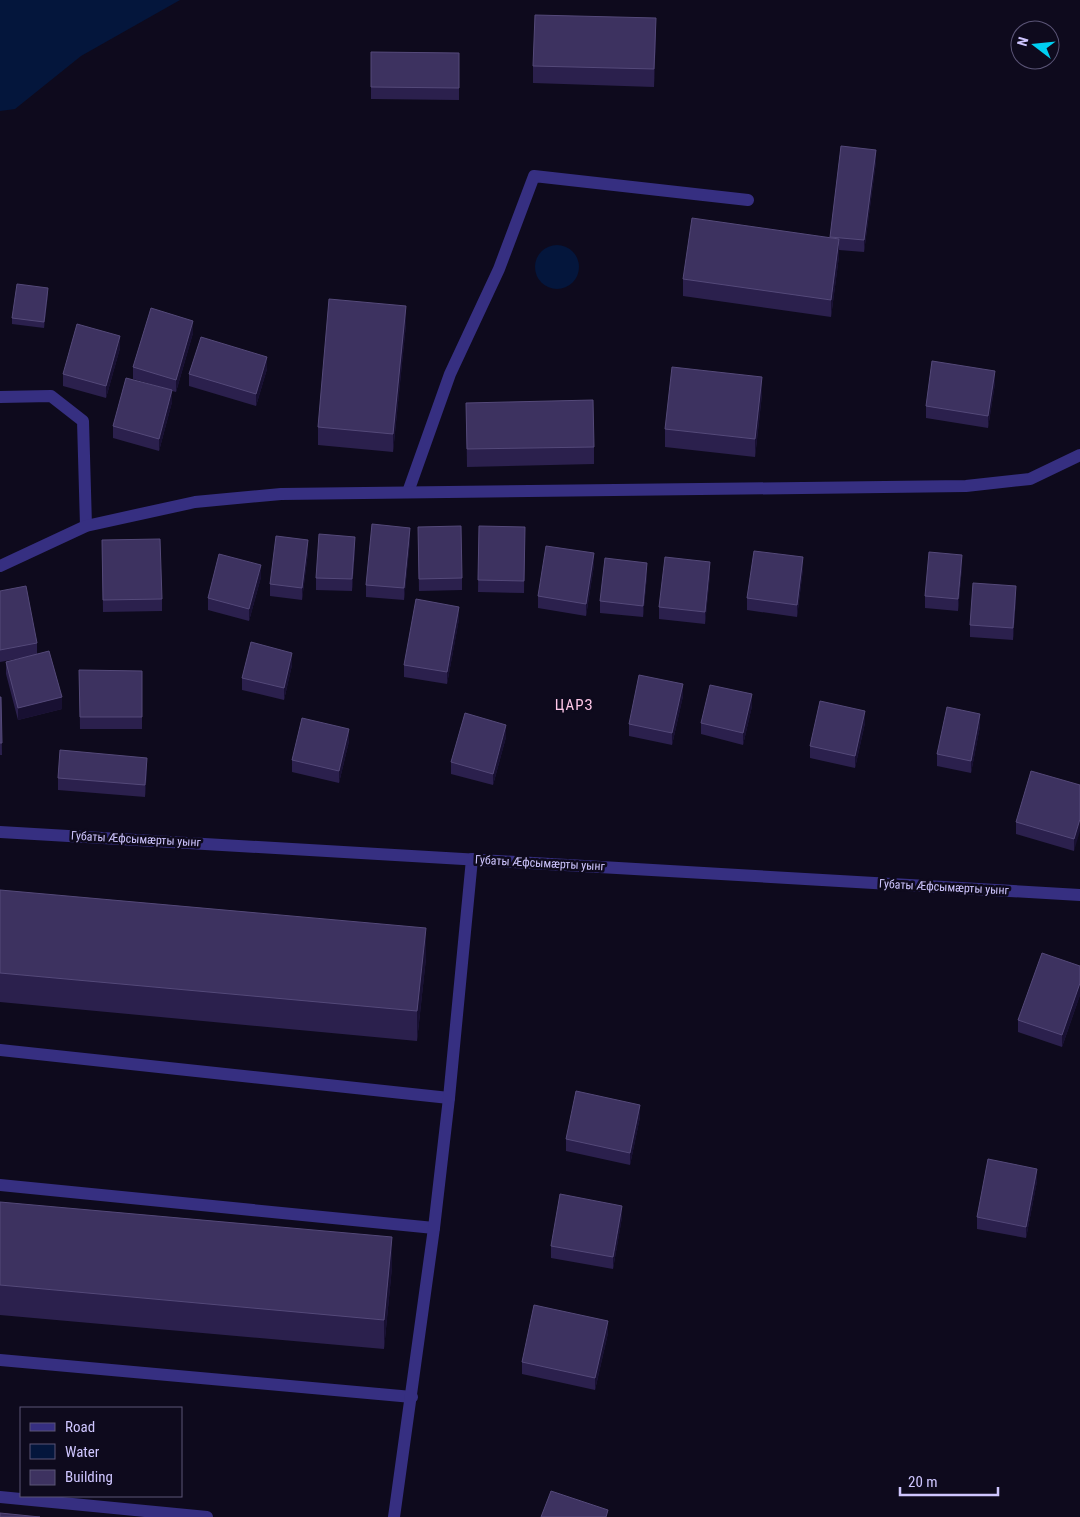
<svg xmlns="http://www.w3.org/2000/svg" width="1080" height="1517" font-family="'Roboto Condensed',sans-serif">
<style>
.water{fill:#04163c}
.lines{fill:none;stroke-linecap:round;stroke-linejoin:round}
.service{stroke:#362f81;stroke-width:12}
.minor{stroke:#362f81;stroke-width:12}
.wall{fill:#2b204d}
.shaded-wall{fill:#181032}
.building{fill:#3d3260;stroke:#544979}
.labels{text-anchor:middle;dominant-baseline:central;stroke-width:5;stroke-linejoin:round;paint-order:stroke}
.street-label{font-size:12px;fill:#cfc6ff;stroke:#0e0a1d}
.quarter-label{font-size:15px;letter-spacing:1px;fill:#ffc8e9;stroke:#0e0a1d}
</style>
<rect width="100%" height="100%" fill="#0e0a1d"/>
<g class="water">
<polygon points="0,0 180,0 81,56 15,109 0,111"/>
<circle cx="557" cy="267" r="22"/>
</g>
<g class="lines">
<g class="service">
<polyline points="0,397 51,396 83,421 86,526"/>
<polyline points="408,492 450,374 499,269 534,176 748,200"/>
<polyline points="0,566 86,526 195,502 281,494 966,486 1030,479 1080,455"/>
<polyline points="0,1050 449,1098"/>
<polyline points="0,1185 434,1228"/>
<polyline points="0,1360 412,1397"/>
<polyline points="0,1497 207,1517"/>
<polyline points="394,1517 434,1228 449,1098 472,859"/>
</g>
<polyline class="minor" points="0,832 1080,895"/>
</g>
<g class="wall">
<polygon points="656,35 654,87 533,83 533,66"/>
<polygon points="371,52 459,53 459,100 371,99"/>
<polygon points="841,146 876,162 864,252 839,250 839,256 831,317 683,296 683,279 830,238"/>
<polygon points="48,294 44,328 12,324 12,318"/>
<polygon points="406,324 393,452 318,445 318,427"/>
<polygon points="193,333 176,392 172,391 172,402 159,451 113,438 113,426 171,390 133,379 133,367"/>
<polygon points="120,348 106,398 63,386 63,374"/>
<polygon points="267,369 256,406 189,386 189,374"/>
<polygon points="995,383 988,428 926,418 926,406"/>
<polygon points="762,394 755,457 665,447 665,429"/>
<polygon points="466,403 594,447 594,464 467,467"/>
<polygon points="479,526 525,527 524,593 478,592"/>
<polygon points="418,539 462,578 462,590 419,591"/>
<polygon points="102,540 162,599 162,611 103,612"/>
<polygon points="410,540 404,600 366,597 366,585"/>
<polygon points="355,549 352,591 316,590 316,578"/>
<polygon points="308,552 302,600 270,596 270,584"/>
<polygon points="594,565 586,616 538,608 538,596"/>
<polygon points="962,567 958,611 925,608 925,596"/>
<polygon points="803,569 797,617 747,610 747,598"/>
<polygon points="710,574 705,624 659,619 659,607"/>
<polygon points="647,575 643,617 600,613 600,601"/>
<polygon points="261,577 249,621 208,610 208,598"/>
<polygon points="0,591 37,643 37,654 62,709 18,720 6,674 6,662 22,658 0,662"/>
<polygon points="1016,598 1013,640 970,637 970,625"/>
<polygon points="459,619 447,684 404,677 404,665"/>
<polygon points="292,665 284,700 242,690 242,678"/>
<polygon points="79,670 142,671 142,729 80,729"/>
<polygon points="683,696 672,745 629,736 629,724"/>
<polygon points="0,697 1,697 2,755 0,755"/>
<polygon points="752,706 743,745 701,734 701,723"/>
<polygon points="865,723 855,768 810,758 810,746"/>
<polygon points="980,726 971,773 937,766 937,754"/>
<polygon points="506,737 493,785 451,774 451,762"/>
<polygon points="349,741 339,783 292,772 292,760"/>
<polygon points="147,770 145,797 58,790 58,778"/>
<polygon points="1080,785 1074,851 1016,834 1016,822"/>
<polygon points="0,890 426,958 417,1041 0,1002"/>
<polygon points="1080,966 1080,995 1062,1047 1018,1032 1018,1020"/>
<polygon points="640,1117 630,1165 566,1151 566,1139"/>
<polygon points="1037,1181 1026,1238 977,1229 977,1217"/>
<polygon points="0,1202 392,1267 384,1349 0,1315"/>
<polygon points="622,1217 613,1269 551,1258 551,1246"/>
<polygon points="608,1333 595,1390 522,1374 522,1362"/>
</g>
<g class="shaded-wall">
<polygon points="656,18 656,35 654,87 654,69"/>
<polygon points="876,150 876,162 864,252 864,240"/>
<polygon points="839,239 839,256 831,317 831,300"/>
<polygon points="48,288 48,294 44,328 44,322"/>
<polygon points="406,306 406,324 393,452 393,434"/>
<polygon points="193,321 193,333 176,392 176,380"/>
<polygon points="120,336 120,348 106,398 106,386"/>
<polygon points="267,357 267,369 256,406 256,394"/>
<polygon points="995,371 995,383 988,428 988,416"/>
<polygon points="762,377 762,394 755,457 755,439"/>
<polygon points="172,390 172,402 159,451 159,439"/>
<polygon points="410,528 410,540 404,600 404,588"/>
<polygon points="355,537 355,549 352,591 352,579"/>
<polygon points="308,540 308,552 302,600 302,588"/>
<polygon points="594,553 594,565 586,616 586,604"/>
<polygon points="962,555 962,567 958,611 958,599"/>
<polygon points="803,557 803,569 797,617 797,605"/>
<polygon points="710,562 710,574 705,624 705,612"/>
<polygon points="647,563 647,575 643,617 643,606"/>
<polygon points="261,565 261,577 249,621 249,609"/>
<polygon points="1016,586 1016,598 1013,640 1013,628"/>
<polygon points="459,607 459,619 447,684 447,672"/>
<polygon points="292,653 292,665 284,700 284,688"/>
<polygon points="683,684 683,696 672,745 672,733"/>
<polygon points="752,694 752,706 743,745 743,733"/>
<polygon points="62,697 62,709 18,720 18,708"/>
<polygon points="865,711 865,723 855,768 855,756"/>
<polygon points="980,714 980,726 971,773 971,761"/>
<polygon points="506,725 506,737 493,785 493,774"/>
<polygon points="349,729 349,741 339,783 339,771"/>
<polygon points="147,758 147,770 145,797 145,785"/>
<polygon points="1080,819 1080,831 1074,851 1074,839"/>
<polygon points="426,928 426,958 417,1041 417,1011"/>
<polygon points="1080,983 1080,995 1062,1047 1062,1035"/>
<polygon points="640,1105 640,1117 630,1165 630,1153"/>
<polygon points="1037,1169 1037,1181 1026,1238 1026,1227"/>
<polygon points="622,1206 622,1217 613,1269 613,1257"/>
<polygon points="392,1237 392,1267 384,1349 384,1320"/>
<polygon points="608,1321 608,1333 595,1390 595,1378"/>
</g>
<g class="building">
<polygon points="535,15 656,18 654,69 533,66"/>
<polygon points="371,52 459,53 459,88 371,87"/>
<polygon points="841,146 876,150 864,240 830,237"/>
<polygon points="692,218 839,239 831,300 683,279"/>
<polygon points="17,284 48,288 44,322 12,318"/>
<polygon points="329,299 406,306 393,434 318,427"/>
<polygon points="151,308 193,321 176,380 133,367"/>
<polygon points="77,324 120,336 106,386 63,374"/>
<polygon points="201,337 267,357 256,394 189,374"/>
<polygon points="932,361 995,371 988,416 926,406"/>
<polygon points="672,367 762,377 755,439 665,429"/>
<polygon points="126,378 172,390 159,439 113,426"/>
<polygon points="593,400 594,447 467,449 466,403"/>
<polygon points="372,524 410,528 404,588 366,585"/>
<polygon points="461,526 462,578 419,579 418,527"/>
<polygon points="479,526 525,527 524,581 478,580"/>
<polygon points="319,534 355,537 352,579 316,578"/>
<polygon points="276,536 308,540 302,588 270,584"/>
<polygon points="160,539 162,599 103,600 102,540"/>
<polygon points="546,546 594,553 586,604 538,596"/>
<polygon points="754,551 803,557 797,605 747,598"/>
<polygon points="929,552 962,555 958,599 925,596"/>
<polygon points="219,554 261,565 249,609 208,598"/>
<polygon points="665,557 710,562 705,612 659,607"/>
<polygon points="605,558 647,563 643,606 600,601"/>
<polygon points="973,583 1016,586 1013,628 970,625"/>
<polygon points="26,586 37,643 0,650 0,591"/>
<polygon points="416,599 459,607 447,672 404,665"/>
<polygon points="251,642 292,653 284,688 242,678"/>
<polygon points="49,651 62,697 18,708 6,662"/>
<polygon points="79,670 142,671 142,717 80,717"/>
<polygon points="639,675 683,684 672,733 629,724"/>
<polygon points="710,685 752,694 743,733 701,723"/>
<polygon points="0,697 1,697 2,743 0,743"/>
<polygon points="820,701 865,711 855,756 810,746"/>
<polygon points="947,707 980,714 971,761 937,754"/>
<polygon points="465,713 506,725 493,774 451,762"/>
<polygon points="302,718 349,729 339,771 292,760"/>
<polygon points="60,750 147,758 145,785 58,778"/>
<polygon points="1031,771 1080,785 1080,819 1074,839 1016,822"/>
<polygon points="0,890 426,928 417,1011 0,973"/>
<polygon points="1042,953 1080,966 1080,983 1062,1035 1018,1020"/>
<polygon points="576,1091 640,1105 630,1153 566,1139"/>
<polygon points="988,1159 1037,1169 1026,1227 977,1217"/>
<polygon points="560,1194 622,1206 613,1257 551,1246"/>
<polygon points="0,1202 392,1237 384,1320 0,1285"/>
<polygon points="534,1305 608,1321 595,1378 522,1362"/>
<polygon points="551,1491 608,1510 606,1517 541,1517"/>
<polygon points="0,1513 40,1517 0,1517"/>
</g>
<g class="labels">
<g class="street-label">
<text transform="translate(136 839) rotate(3)">Губаты Æфсымæрты уынг</text>
<text transform="translate(540 863) rotate(3)">Губаты Æфсымæрты уынг</text>
<text transform="translate(944 887) rotate(3)">Губаты Æфсымæрты уынг</text>
</g>
<g class="quarter-label">
<text x="574" y="705">ЦАРЗ</text>
</g>
</g>
<rect x="20" y="1407" width="162" height="90" fill="#0e0a1d" stroke="#5b5577"/>
<rect x="30" y="1423" width="25" height="8" fill="#362f81" stroke="#5b5577"/>
<text x="65" y="1432" font-size="15" fill="#cfc6ff">Road</text>
<rect x="30" y="1444" width="25" height="15" fill="#04163c" stroke="#5b5577"/>
<text x="65" y="1457" font-size="15" fill="#cfc6ff">Water</text>
<rect x="30" y="1470" width="25" height="15" fill="#3d3260" stroke="#5b5577"/>
<text x="65" y="1482" font-size="15" fill="#cfc6ff">Building</text>
<g transform="translate(1035 45) rotate(286)"><circle r="24" fill="#0e0a1d" stroke="#5b5577"/>
<path d="M0-4L9 19L0 12L-9 19Z" fill="#00cff1"/>
<text y="-8" font-size="14" font-weight="bold" text-anchor="middle" fill="#cfc6ff">N</text>
</g>
<path d="M900 1487v8h98v-8" fill="none" stroke="#cfc6ff" stroke-width="2.5"/>
<text x="908" y="1487" font-size="15" fill="#cfc6ff" stroke="#0e0a1d" stroke-width="4" paint-order="stroke">20 m</text>
</svg>
